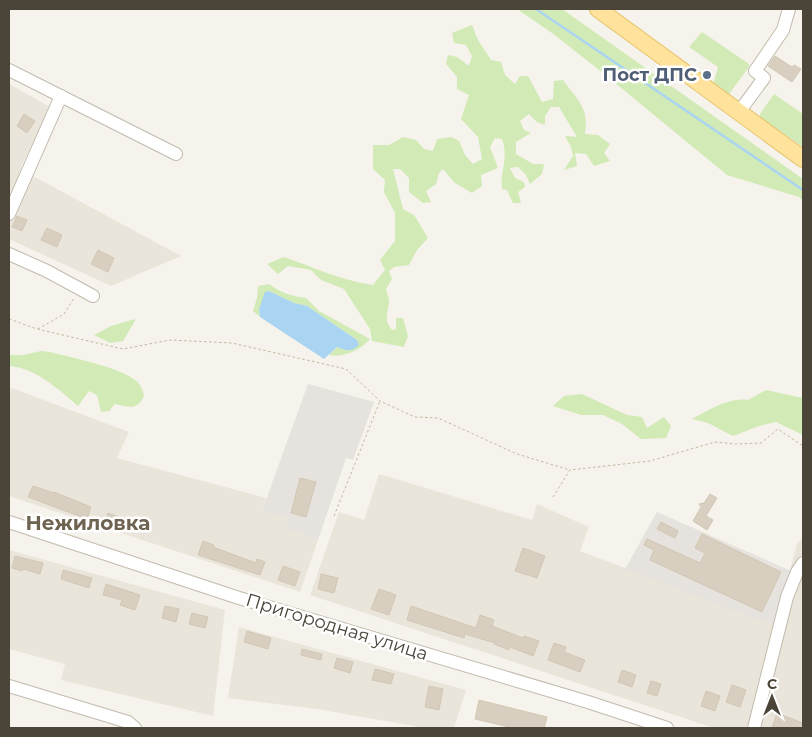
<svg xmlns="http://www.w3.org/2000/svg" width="812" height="737" font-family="Montserrat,sans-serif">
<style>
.residential{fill:#eae5da}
.industrial{fill:#e6e2dd}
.green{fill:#d2eab5}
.water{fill:#a9d4f2}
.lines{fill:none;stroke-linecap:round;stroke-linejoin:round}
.stream{stroke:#a9d4f2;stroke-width:2.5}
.building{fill:#d8cfc1;stroke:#d3c7b4}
.minor-casing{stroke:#c2bbae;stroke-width:14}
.major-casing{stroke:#e6c16a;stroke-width:18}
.path{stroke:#c4b79f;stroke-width:1;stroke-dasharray:2.5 2.5;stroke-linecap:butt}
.minor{stroke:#fff;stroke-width:12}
.major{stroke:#ffe39c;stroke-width:16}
.service-dot{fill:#5c6f8a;stroke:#fff;stroke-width:2}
.labels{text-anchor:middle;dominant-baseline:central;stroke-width:5;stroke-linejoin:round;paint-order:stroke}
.service-label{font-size:18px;font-weight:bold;fill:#4e5e75;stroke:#fff;text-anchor:end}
.street-label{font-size:18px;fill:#4b4439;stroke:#fff}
.quarter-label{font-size:20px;font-weight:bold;fill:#6e6250;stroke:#fff}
</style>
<rect width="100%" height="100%" fill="#f6f3ec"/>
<g class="residential">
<polygon points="9,84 50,107 20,169 181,256 111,286 9,239"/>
<polygon points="9,387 129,432 117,458 266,498 262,511 289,518 286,529 318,540 300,592 9,496"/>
<polygon points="379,474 532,520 537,504 589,527 580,551 775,625 797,544 803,537 803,728 714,728 310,595 339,512 364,520"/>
<polygon points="9,550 225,610 213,716 61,680 65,664 9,649"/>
<polygon points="239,627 466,690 454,728 425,728 317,709 228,698"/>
</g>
<g class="industrial">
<polygon points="308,384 374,402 353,460 346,458 318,540 286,529 289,518 262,511"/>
<polygon points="657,512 791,571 775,626 625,569"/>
</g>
<g class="green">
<polygon points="517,9 562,9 803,179 803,201 799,197 727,175 603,73 552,33"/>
<path d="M472,25L478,40L491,60L501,62L505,75L515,84L520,76H528L542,102L553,99L554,81L563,80C578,101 589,107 585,134L598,135L610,144L604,153L610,161L594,166L586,154L575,153L577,166L564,170L573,156L571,147L565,136L577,137L559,107H551L545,116V125L537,122L529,114L520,121L524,130L531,133L516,142V154L533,164H544L542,174L530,184L526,175L518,167L510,168L515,178L524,182L525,187L518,192L521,203H513L507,190L502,189C500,169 509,159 502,139L495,138L490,147L498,168L481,175L482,186L472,193L455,183L443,169L439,173L436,184L426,191L431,202L423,203L409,192V178L400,169H393L403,209L414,215L428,238L417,250L409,265L394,267L389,271L392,279L386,289C387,293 389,298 389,302C388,313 383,320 392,330L396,329V318H403L408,336L404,347L372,341L370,329L344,289L321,280L311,270L288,266L278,274L267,264L284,257C313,267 342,281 373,285L385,270L380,260L395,241V213L384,192L385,180L373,169V145H389L403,137L416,140L424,149L433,151L437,139L451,137L459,141L465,155L473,164L482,159L478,137L461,119L469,95L457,89V77L446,64L448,55L457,57L469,66L472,56L466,45L454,43L452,33Z"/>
<polygon points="702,32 749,64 749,67 729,94 742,104 741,106 713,84 718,67 689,47"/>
<polygon points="774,94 803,114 803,147 760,117 760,114"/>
<path d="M269,284C281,293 291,296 306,298L319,311L370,339C360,350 345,358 329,355L337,347L357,340L307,306L294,303L269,291L259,309L260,317L253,311L257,298L258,286Z"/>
<polygon points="135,319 135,321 123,341 110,343 94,335 111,326"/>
<path d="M41,351L50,352C69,357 130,369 140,385C142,388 143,392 144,396C137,411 129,407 115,404L109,411L101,412L97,395L89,391L78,406C58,389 36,368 9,366V355H23Z"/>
<path d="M766,390L803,398V435L776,422L759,426L733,436L708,423L692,419C709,410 729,397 748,400Z"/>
<polygon points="582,394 627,415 642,417 647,428 664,417 671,426 666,438 641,439 622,424 603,415 581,415 553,406 564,396"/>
</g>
<path class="water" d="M269,291L294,303L307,306L357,340L359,345C352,352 346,351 337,347L324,359L260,317L259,309L265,292Z"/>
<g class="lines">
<polyline class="stream" points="536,9 803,190"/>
</g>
<g class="building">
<polygon points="775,56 792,67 794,65 801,69 792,82 768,66"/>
<polygon points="24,114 35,121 27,133 17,126"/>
<polygon points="17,216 27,220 22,231 12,227"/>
<polygon points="47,228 62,235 57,247 41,240"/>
<polygon points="98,250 114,258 108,272 91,264"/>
<polygon points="300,478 316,482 306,517 291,513"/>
<polygon points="33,486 54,493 54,492 91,507 87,519 28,497"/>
<polygon points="710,494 717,498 706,516 713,520 707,530 693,521 701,507 699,504 704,503"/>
<polygon points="108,513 127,520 128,518 137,521 134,530 117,524 116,527 104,523"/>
<polygon points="661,522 678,531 675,538 657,529"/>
<polygon points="702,534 781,572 762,612 650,560 654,550 644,545 647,539 700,563 705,553 695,548"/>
<polygon points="203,541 214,545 213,547 256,563 257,559 265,562 260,575 198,555"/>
<polygon points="523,548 545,556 537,578 515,571"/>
<polygon points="15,556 43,563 40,574 23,569 22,571 12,568"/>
<polygon points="283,566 300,572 295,586 278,580"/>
<polygon points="63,570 92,578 89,588 61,579"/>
<polygon points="321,574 338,578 334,593 318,589"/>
<polygon points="106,584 140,595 135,610 120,605 122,600 103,595"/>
<polygon points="379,589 396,595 389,615 371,609"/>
<polygon points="165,606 179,609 176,622 162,618"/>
<polygon points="411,606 476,628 480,615 494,620 492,626 523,638 524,636 539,641 533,656 510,647 509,650 494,644 495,643 465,634 464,638 407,620"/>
<polygon points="192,613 208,617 205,628 189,624"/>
<polygon points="247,631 271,638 268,649 244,642"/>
<polygon points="554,643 566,647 564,652 585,660 580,672 548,660"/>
<polygon points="302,649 322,654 321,660 301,655"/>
<polygon points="337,658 353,662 350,673 334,668"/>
<polygon points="375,669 394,674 391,684 372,680"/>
<polygon points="622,670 636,675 632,687 618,682"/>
<polygon points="651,681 661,684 657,696 647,693"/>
<polygon points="732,685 746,690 740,707 726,702"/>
<polygon points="429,686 443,689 439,710 425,707"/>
<polygon points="706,691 720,696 715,711 701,706"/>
<polygon points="479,700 547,717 544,728 513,728 475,719"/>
<polygon points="777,713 803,723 803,728 772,728"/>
</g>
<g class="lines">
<defs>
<g id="minor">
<polyline points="9,70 176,154"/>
<polyline points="739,112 764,78 755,71 783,30 789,9"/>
<polyline points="9,214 61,96"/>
<polyline points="9,254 47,271 93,296"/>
<polyline points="9,522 239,598 588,702 667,728"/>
<polyline points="9,686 128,722 135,728"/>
<polyline points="754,728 787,597 797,572 803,563"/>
</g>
<polyline id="major" points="598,9 803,159"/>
</defs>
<use href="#minor" class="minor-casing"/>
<use href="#major" class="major-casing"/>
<g class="path">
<polyline points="9,319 37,329 123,349 170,340 232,343 346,369 380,401 415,417 438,418 517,454 570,470"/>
<polyline points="38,329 64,314 74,298"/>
<polyline points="553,497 570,470 650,461 715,442 735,444 761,443 778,429 803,446"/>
<polyline points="334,516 380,401"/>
</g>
<use href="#minor" class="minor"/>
<use href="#major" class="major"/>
</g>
<circle class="service-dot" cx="707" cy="75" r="5"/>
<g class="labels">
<g class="service-label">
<text x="697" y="75">Пост ДПС</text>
</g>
<g class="street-label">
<text transform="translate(337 627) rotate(17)">Пригородная улица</text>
</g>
<g class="quarter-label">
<text x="88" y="523">Нежиловка</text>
</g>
</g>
<rect width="812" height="737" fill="none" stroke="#4b4439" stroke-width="20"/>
<g transform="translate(772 697)" stroke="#ffffff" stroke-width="4" paint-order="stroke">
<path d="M0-4L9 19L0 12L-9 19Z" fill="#4b4439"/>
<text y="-8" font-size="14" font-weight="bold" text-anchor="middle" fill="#4b4439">С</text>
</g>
</svg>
